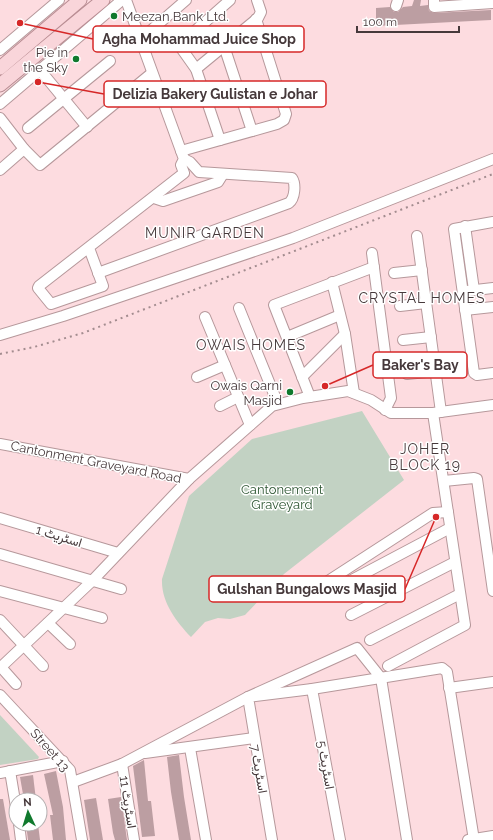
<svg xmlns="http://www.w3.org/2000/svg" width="493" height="840" font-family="Raleway,Vazirmatn,sans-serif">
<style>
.green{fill:#c2d2c3}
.building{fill:#bc9ea2}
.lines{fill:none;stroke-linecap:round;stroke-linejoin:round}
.minor-casing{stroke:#b6989b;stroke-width:12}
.major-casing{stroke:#b88c92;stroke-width:15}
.minor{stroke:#fff;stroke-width:10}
.major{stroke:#f9d5da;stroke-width:13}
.rail{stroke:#a38c8f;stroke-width:2;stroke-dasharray:2 4;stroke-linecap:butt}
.poi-dot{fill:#10792d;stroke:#fff;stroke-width:1.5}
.labels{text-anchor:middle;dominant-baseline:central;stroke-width:3;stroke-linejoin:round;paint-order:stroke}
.poi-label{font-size:13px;fill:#46393b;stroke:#fff;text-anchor:end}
.street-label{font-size:13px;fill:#46393b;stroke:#fff}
.park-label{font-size:13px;fill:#2f5734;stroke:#fff}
.neighbourhood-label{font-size:14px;letter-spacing:1px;fill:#46393b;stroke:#fff}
.leader{fill:none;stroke:#d62828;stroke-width:1.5}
.callout-dot{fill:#d62828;stroke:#fff;stroke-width:1.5}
.callout{fill:#fff;stroke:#d62828;stroke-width:1.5}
.callout-label{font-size:14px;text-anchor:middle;font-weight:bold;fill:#46393b}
</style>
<rect width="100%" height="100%" fill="#fddce0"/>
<g class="green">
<path d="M362,411L404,480L284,574L245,615L230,619L218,618L205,622L191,637C176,621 161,602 162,579L189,496L252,439Z"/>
<polygon points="0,715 39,757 38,759 0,765"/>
</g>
<g class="building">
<polygon points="414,0 421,0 420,6 428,5 429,11 434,13 491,10 491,20 376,26 376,8 390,7 394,12 398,12 403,7 412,6"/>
<polygon points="179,755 184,797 191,840 179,840 171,792 167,757"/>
<polygon points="144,760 148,801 151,801 155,836 142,837 133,766"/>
<polygon points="56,771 63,807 66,840 53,840 50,815 53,815 44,774"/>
<polygon points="33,775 36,800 24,800 20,777"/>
<polygon points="121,797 127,840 115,840 113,833 108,799"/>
<polygon points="96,798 103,840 90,840 84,800"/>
<polygon points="0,799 3,799 10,840 0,840"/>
<polygon points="26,824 38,824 40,840 28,840"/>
</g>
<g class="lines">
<defs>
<g id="minor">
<polyline points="434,0 434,7 493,3"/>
<polyline points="396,6 398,0"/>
<polyline points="141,39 186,0"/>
<polyline points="224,46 252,131"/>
<polyline points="0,50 59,0"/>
<polyline points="196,69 258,18 261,12 257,0"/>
<polyline points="40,70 87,127"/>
<polyline points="0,104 122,0"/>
<polyline points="0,118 24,149 40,165 152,73"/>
<polyline points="28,128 110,61"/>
<polyline points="220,140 196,69 179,45 230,0"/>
<polyline points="181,151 277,124 284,120 286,114 256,19"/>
<polyline points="0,170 24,149"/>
<polyline points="154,198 163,201 218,182 223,174"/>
<polyline points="493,222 454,229 474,373 477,375 493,373"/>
<polyline points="465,226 474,290"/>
<polyline points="417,236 441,412"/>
<polyline points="89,248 103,286 51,304 38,288 39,286 184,173 181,165 184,159 126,0"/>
<polyline points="372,253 391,398 385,410"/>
<path d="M98,273L289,203C295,198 296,184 292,178L199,172L190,162L184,159"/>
<polyline points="394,273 422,270"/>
<polyline points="332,282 345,334 354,393"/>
<polyline points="467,291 493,288"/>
<polyline points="400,306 426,303"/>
<polyline points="239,308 278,404"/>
<polyline points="465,310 493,307"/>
<polyline points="205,317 250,425"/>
<polyline points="0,335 63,316 293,238 493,159"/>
<polyline points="287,337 340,315"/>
<polyline points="403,340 431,337"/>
<polyline points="407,374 436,371"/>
<polyline points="197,377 225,365"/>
<polyline points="302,377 345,334"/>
<polyline points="310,397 274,305 374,267"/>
<polyline points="220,406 238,397"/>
<polyline points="0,444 189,479 272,406 303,398 348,391 371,400 391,413 433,413 493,405"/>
<polyline points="444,481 474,478 477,479 493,591"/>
<polyline points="0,518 118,553"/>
<polyline points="0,554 121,589"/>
<polyline points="325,583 433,513 448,512"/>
<polyline points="0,591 102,618"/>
<polyline points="331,591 450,528"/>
<polyline points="351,615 455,562"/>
<polyline points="0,620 43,666"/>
<polyline points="48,623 70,644"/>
<polyline points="370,640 460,594"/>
<polyline points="0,666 16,684"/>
<polyline points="388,666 465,625 433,413"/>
<polyline points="1,667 92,581 189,479"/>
<polyline points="449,688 493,682"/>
<polyline points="312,689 340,840"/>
<polyline points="0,695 70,770 82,840"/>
<polyline points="190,748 206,840"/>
<polyline points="145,753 254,738"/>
<polyline points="122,764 134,840"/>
<polyline points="10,771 16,807"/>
<polyline points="0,773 63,761"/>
<polyline points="73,782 122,764 248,697 357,648 381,678 407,840"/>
<polyline points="19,824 21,840"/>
<polyline points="272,840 248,697 312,689 442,668 447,672 474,840"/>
<polyline points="468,840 493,836"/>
</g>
<g id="major">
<polyline points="0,68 80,0"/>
<polyline points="0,85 103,0"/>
</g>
</defs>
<use href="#minor" class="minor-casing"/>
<use href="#major" class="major-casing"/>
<use href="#minor" class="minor"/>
<use href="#major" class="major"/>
<polyline class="rail" points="0,354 34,347 83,333 493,174"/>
</g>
<g class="poi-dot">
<circle cx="114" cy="16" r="4"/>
<circle cx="76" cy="59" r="4"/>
<circle cx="290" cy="392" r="4"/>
</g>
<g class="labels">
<g class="poi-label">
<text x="122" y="16" text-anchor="start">Meezan Bank Ltd.</text>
<text x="68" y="52">Pie in<tspan x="68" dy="15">the Sky</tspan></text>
<text x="282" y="385">Owais Qarni<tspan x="282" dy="15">Masjid</tspan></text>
</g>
<g class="street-label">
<text transform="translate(96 462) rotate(11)">Cantonment Graveyard Road</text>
<text transform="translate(59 536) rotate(17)">اسٹریٹ 1</text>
<text transform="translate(50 750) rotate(49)">Street 13</text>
<text transform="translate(326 765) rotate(80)">اسٹریٹ 5</text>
<text transform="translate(259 769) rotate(80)">اسٹریٹ 7</text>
<text transform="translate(128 802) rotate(81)">اسٹریٹ 11</text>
</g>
<g class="park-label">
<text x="282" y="489">Cantonement<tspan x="282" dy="15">Graveyard</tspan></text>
</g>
<g class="neighbourhood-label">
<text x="205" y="233">MUNIR GARDEN</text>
<text x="422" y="298">CRYSTAL HOMES</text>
<text x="251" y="345">OWAIS HOMES</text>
<text x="425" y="449">JOHER<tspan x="425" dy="16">BLOCK 19</tspan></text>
</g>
</g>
<path class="leader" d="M20 23L93 39M38 82L104 94M325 386L373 365M436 517L405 589"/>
<g class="callout-dot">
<circle cx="20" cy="23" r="4"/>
<circle cx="38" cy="82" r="4"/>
<circle cx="325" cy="386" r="4"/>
<circle cx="436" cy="517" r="4"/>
</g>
<g class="callout">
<rect x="93" y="26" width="211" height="26" rx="4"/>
<rect x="104" y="81" width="222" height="26" rx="4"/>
<rect x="373" y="352" width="94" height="26" rx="4"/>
<rect x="209" y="576" width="196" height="26" rx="4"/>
</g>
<g class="callout-label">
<text x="199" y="44">Agha Mohammad Juice Shop</text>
<text x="215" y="99">Delizia Bakery Gulistan e Johar</text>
<text x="420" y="370">Baker's Bay</text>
<text x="307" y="594">Gulshan Bungalows Masjid</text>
</g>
<g transform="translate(28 812) rotate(356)"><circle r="19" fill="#ffffff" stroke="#b5b0b1"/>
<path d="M0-3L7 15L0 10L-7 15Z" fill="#10792d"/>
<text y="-6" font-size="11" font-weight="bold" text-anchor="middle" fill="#46393b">N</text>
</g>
<path d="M357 26v6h102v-6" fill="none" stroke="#46393b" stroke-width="2"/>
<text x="363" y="26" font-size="12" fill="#46393b" stroke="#ffffff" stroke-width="3" paint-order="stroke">100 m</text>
</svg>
